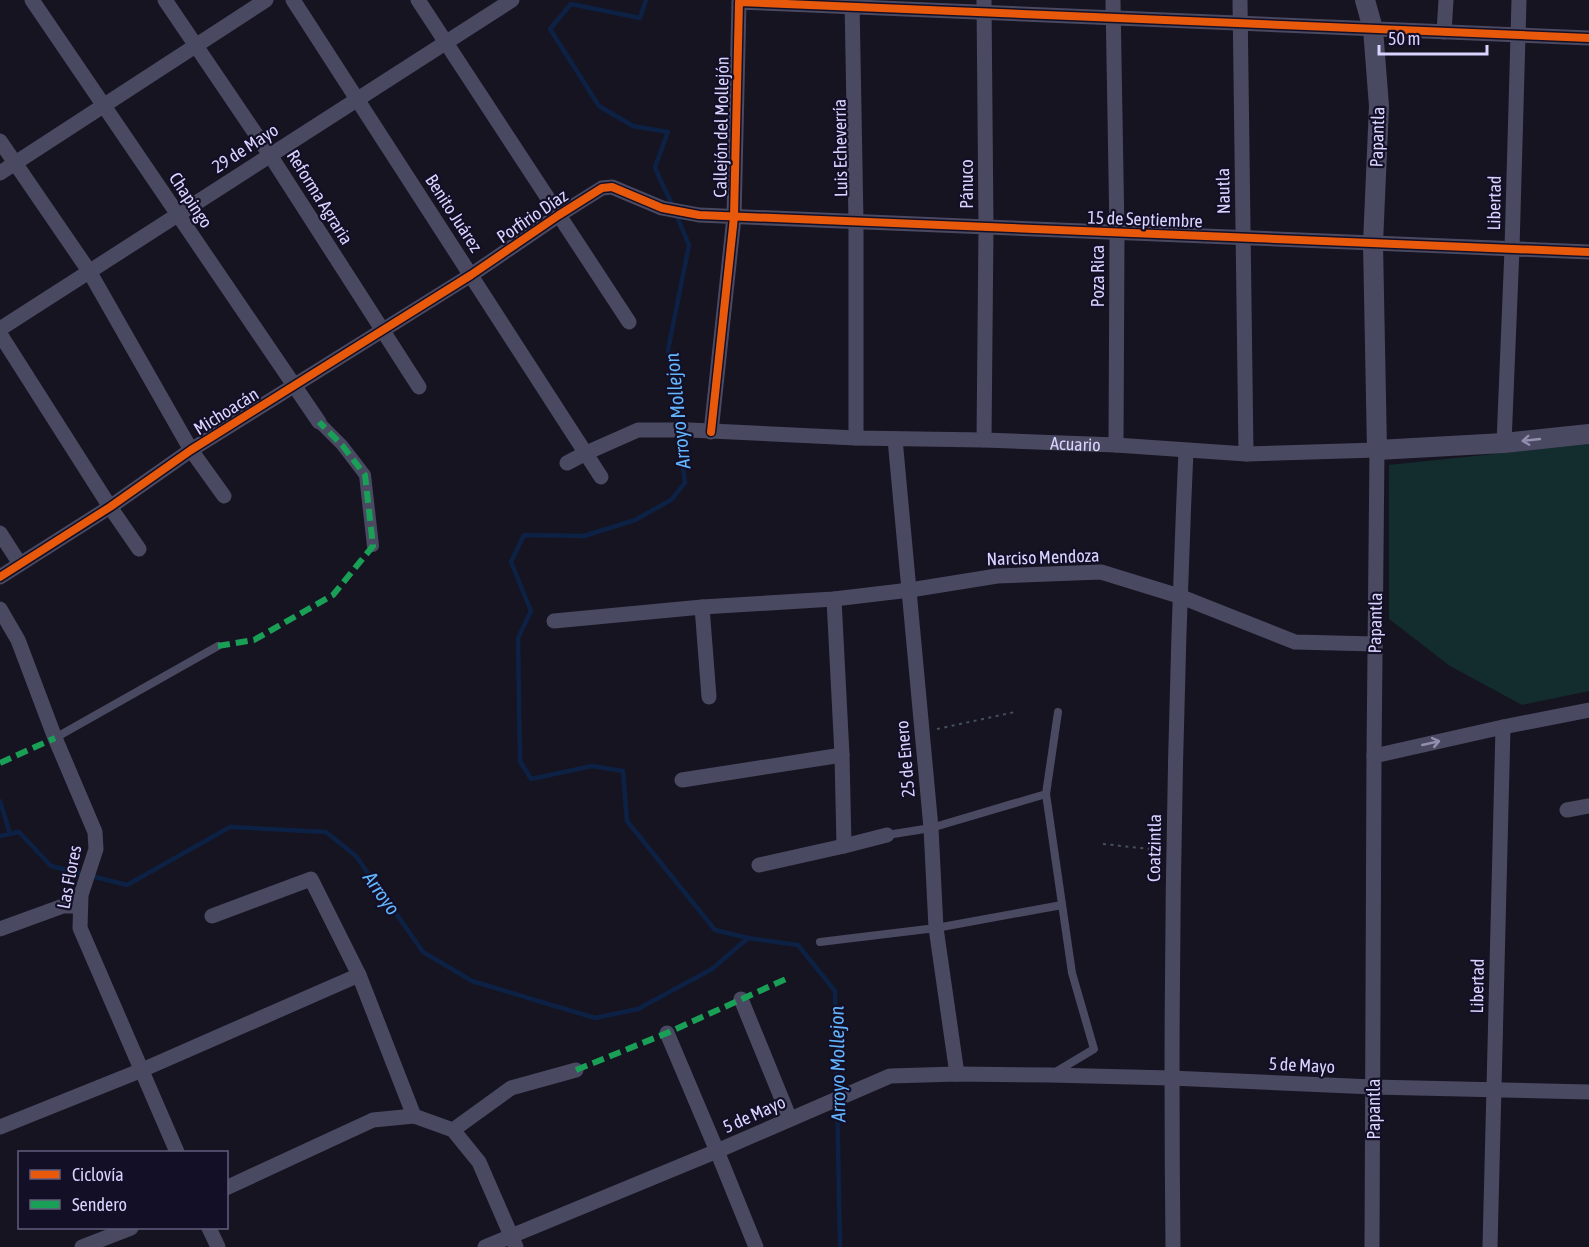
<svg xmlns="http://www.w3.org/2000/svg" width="1589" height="1247" font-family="'Asap Condensed',sans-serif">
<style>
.grass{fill:#132c2d}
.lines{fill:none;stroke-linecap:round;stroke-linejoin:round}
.stream{stroke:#0d2144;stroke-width:4.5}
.path{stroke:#44505f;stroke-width:2;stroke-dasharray:3 4.5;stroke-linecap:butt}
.service{stroke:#4a4962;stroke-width:8}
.pedestrian{stroke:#4a4962;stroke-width:12}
.minor{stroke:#4a4962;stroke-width:15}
.tertiary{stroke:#4a4962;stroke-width:20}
.quiet{stroke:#1a9f57;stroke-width:6;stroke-dasharray:12 6;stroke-linecap:butt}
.cycleway-casing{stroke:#130f26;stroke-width:11}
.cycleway{stroke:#e8590c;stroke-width:8}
.oneway{stroke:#928eb0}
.labels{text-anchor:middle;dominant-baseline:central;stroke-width:4.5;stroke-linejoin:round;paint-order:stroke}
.street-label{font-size:18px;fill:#d9d4ff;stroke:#130f26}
.water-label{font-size:20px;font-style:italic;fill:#62b6ff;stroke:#130f26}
</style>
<rect width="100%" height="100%" fill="#161421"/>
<polygon class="grass" points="1589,444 1589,691 1522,705 1450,666 1389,619 1389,465"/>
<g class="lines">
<g class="stream">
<path d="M646,0L640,18L571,4L550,29L599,106L633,126L668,132L655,167C660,181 667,193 673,206"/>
<polyline points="676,214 689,245 668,350 685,483 671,500 635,520 584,536 524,535 511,562 531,611 518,638 520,761 531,779 592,766 623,771 627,821 715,930 748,938 798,945 835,991 840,1247"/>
<polyline points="0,801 10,834"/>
<polyline points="0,836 19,832 51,866 127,885 230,827 326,832 356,856 423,952 472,981 595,1018 638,1009 712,969 748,938"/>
</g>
<g class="path">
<polyline points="937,729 1015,712"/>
<polyline points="1103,844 1159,850"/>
</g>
<g class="service">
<polyline points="55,738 218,646"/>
<polyline points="887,835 931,828 1046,794"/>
<polyline points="820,942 936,928 1062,905"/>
<polyline points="1054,1073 1094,1049 1072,973 1046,794 1058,712"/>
</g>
<polyline class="pedestrian" points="319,422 342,445 365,475 373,546"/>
<g class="minor">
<polyline points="32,0 319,422"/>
<polyline points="165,0 270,155 419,387"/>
<polyline points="293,0 601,477"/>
<polyline points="418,0 629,322"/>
<polyline points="852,0 856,222 856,438"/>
<polyline points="1113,0 1117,233 1116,445"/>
<polyline points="1240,0 1246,454"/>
<polyline points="1444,32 1446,0"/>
<polyline points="0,141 89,271 191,450 224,496"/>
<polyline points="0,173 266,0"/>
<polyline points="0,329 512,0"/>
<polyline points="0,334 110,507 139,549"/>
<polyline points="711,432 734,217 739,2 1589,38"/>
<polyline points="895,439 931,828 936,928 957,1074"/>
<polyline points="984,440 986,227 984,0"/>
<polyline points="1504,443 1512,249 1519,0"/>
<path id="s1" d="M567,463L586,453L638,430H690L856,438L984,440L1116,445L1246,454L1377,450L1374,756L1372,1247"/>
<polyline points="0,533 20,564"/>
<polyline points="0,577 110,507 191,450 471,275 559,215 602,188 612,187 662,208 699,215 1589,252"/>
<polyline points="834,599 842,755 844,846"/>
<polyline points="702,607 709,697"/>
<polyline points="0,609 18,640 55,738 95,832 96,849 81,895 80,928 177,1152"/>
<polyline points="554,621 702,607 834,599 910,590 997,576 1101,572 1179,596 1295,642 1375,644"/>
<polyline points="1374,756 1503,727 1589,710"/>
<polyline points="682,780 842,755"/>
<polyline points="1567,810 1589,806"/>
<polyline points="759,865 844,846 887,835"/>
<polyline points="212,916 311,879 359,975 414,1116"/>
<polyline points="0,929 63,906 80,906"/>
<polyline points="741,999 790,1119"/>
<polyline points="667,1033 717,1151 756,1247"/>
<polyline points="0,1127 142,1070 359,975"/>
<polyline points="453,1130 511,1088 576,1070"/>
<polyline points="226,1188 373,1120 414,1116 453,1130 479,1162 516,1247"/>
<polyline points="209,1228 218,1247"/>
<polyline points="82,1247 131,1228"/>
<polyline points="485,1247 717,1151 890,1076 957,1074 1050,1075 1171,1078 1373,1087 1589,1092"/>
<path d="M1173,1247C1170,981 1174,716 1186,451"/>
<polyline points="1490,1247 1503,727"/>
</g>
<polyline class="tertiary" points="1365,0 1373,29 1379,106 1373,243 1377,450 1504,443 1589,434"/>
<g class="quiet">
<polyline points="218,646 254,640 333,595 373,546 365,475 342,445 319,422"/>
<polyline points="0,763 55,738"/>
<polyline points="576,1070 667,1033 786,979"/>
</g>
<defs>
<g id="cycleway">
<polyline points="711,432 734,217 739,2 1589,38"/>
<polyline points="0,577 110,507 191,450 471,275 559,215 602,188 612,187 662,208 699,215 1589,252"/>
</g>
</defs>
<use href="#cycleway" class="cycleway-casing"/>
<use href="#cycleway" class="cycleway"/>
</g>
<defs><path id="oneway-shaft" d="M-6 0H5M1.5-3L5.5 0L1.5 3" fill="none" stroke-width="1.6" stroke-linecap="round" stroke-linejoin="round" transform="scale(1.5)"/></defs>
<g class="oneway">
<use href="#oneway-shaft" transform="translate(1531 440) rotate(174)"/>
<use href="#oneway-shaft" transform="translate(1431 743) rotate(-13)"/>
</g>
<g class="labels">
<g class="street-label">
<text transform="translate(721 127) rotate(-89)">Callejón del Mollejón</text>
<text transform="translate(1377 137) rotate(-88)">Papantla</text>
<text transform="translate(245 148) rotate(-33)">29 de Mayo</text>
<text transform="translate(840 148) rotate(-91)">Luis Echeverría</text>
<text transform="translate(966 184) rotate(-90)">Pánuco</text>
<text transform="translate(1223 191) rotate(-91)">Nautla</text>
<text transform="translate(320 197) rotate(58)">Reforma Agraria</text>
<text transform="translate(191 200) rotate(56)">Chapingo</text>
<text transform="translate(1494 203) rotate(-89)">Libertad</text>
<text transform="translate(454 213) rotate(57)">Benito Juárez</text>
<text transform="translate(532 216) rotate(-34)">Porfirio Díaz</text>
<text transform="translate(1145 219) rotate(2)">15 de Septiembre</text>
<text transform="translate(1097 276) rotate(-90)">Poza Rica</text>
<text transform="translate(226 411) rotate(-32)">Michoacán</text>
<text stroke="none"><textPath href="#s1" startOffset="516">Acuario</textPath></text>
<text transform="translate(1043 557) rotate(-2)">Narciso Mendoza</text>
<text transform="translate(1375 623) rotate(-89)">Papantla</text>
<text transform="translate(905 759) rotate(-95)">25 de Enero</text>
<text transform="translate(1154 848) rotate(-89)">Coatzintla</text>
<text transform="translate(69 877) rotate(-79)">Las Flores</text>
<text transform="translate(1477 986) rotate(-89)">Libertad</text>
<text transform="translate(1302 1065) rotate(3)">5 de Mayo</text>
<text transform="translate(1373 1109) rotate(-90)">Papantla</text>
<text transform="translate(754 1114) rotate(-24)">5 de Mayo</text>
</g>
<g class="water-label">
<text transform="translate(677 411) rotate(-96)">Arroyo Mollejon</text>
<text transform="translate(382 893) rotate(55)">Arroyo</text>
<text transform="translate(837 1064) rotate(-91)">Arroyo Mollejon</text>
</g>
</g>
<rect x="18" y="1151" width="210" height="78" fill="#130f26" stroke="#625e7d" stroke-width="1.5"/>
<rect x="30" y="1170" width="30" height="9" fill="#e8590c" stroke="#625e7d" stroke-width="1.5"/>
<text x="72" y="1181" font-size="18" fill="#d9d4ff">Ciclovía</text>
<rect x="30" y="1200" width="30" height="9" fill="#1a9f57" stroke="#625e7d" stroke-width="1.5"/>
<text x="72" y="1211" font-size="18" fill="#d9d4ff">Sendero</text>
<path d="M1379 45v9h108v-9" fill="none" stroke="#d9d4ff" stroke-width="3"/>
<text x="1388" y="45" font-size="18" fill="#d9d4ff" stroke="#130f26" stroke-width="4.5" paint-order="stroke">50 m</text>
</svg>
